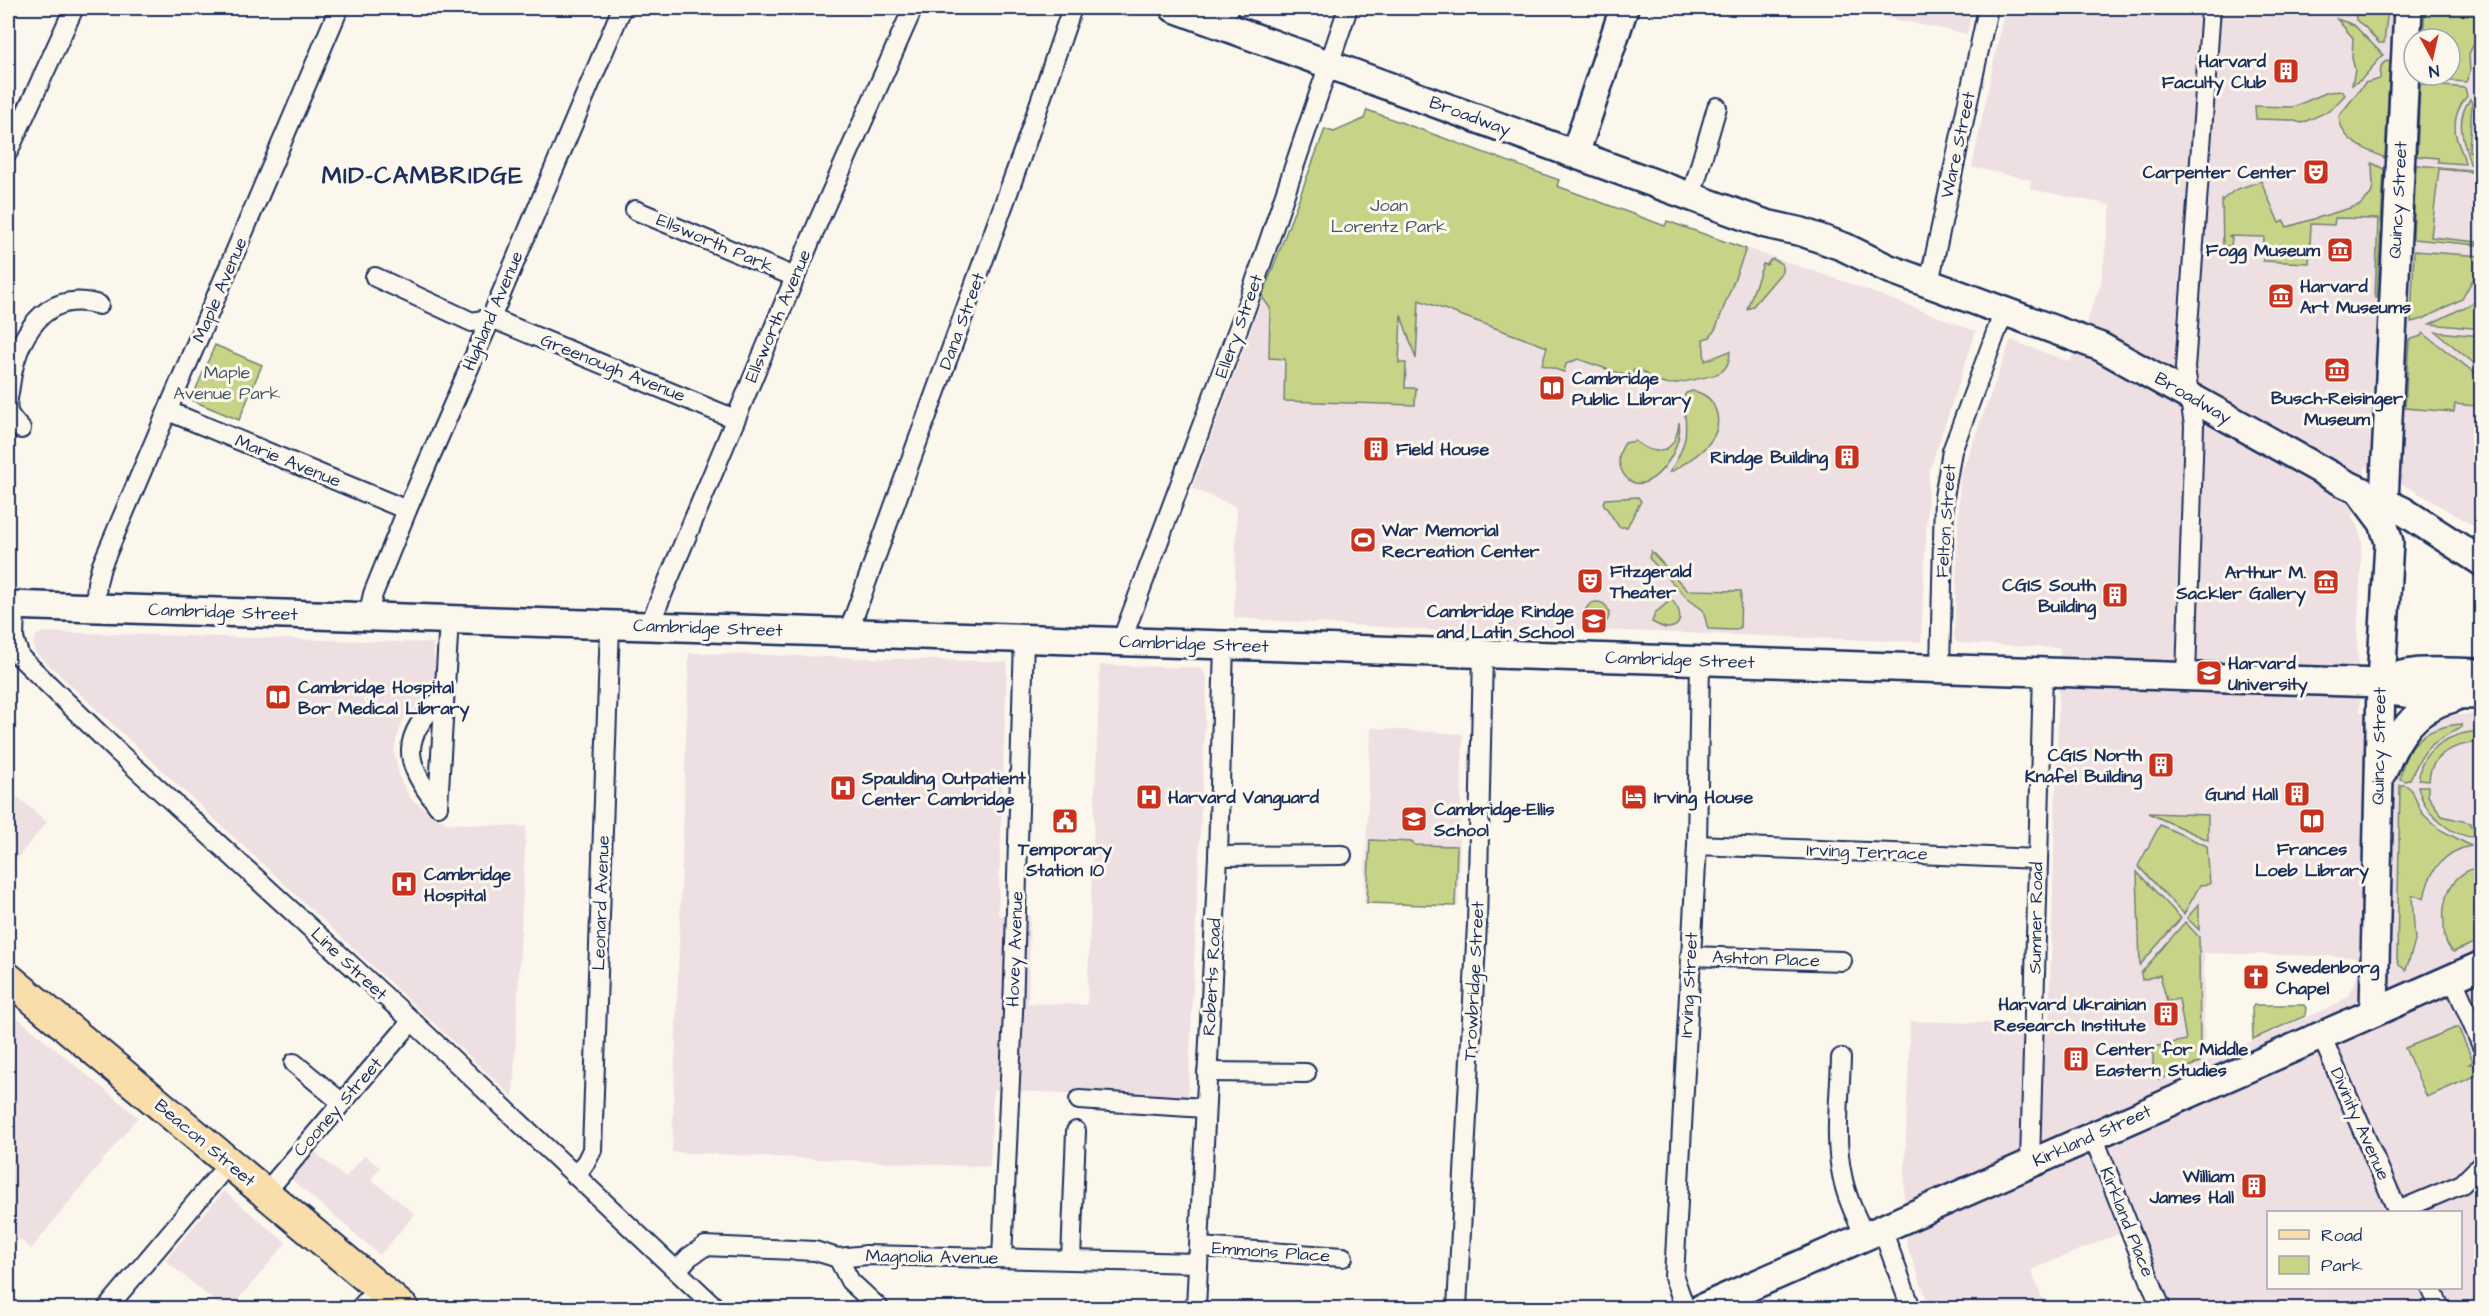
<svg xmlns="http://www.w3.org/2000/svg" width="2489" height="1316" font-family="'Architects Daughter',sans-serif">
<style>
.built{fill:#eedfe3;fill-rule:evenodd}
.green{fill:#c7d488;stroke:#718273;stroke-width:1.5}
.lines{fill:none;stroke-linecap:round;stroke-linejoin:round}
.street-casing{stroke:#1b2f5e;stroke-width:22}
.secondary-casing{stroke:#1b2f5e;stroke-width:32}
.primary-casing{stroke:#1b2f5e;stroke-width:34}
.street{stroke:#fbf7ec;stroke-width:18}
.secondary{stroke:#fbf7ec;stroke-width:27}
.primary{stroke:#f9deab;stroke-width:30}
.labels{text-anchor:middle;dominant-baseline:central;stroke-width:6;stroke-linejoin:round;paint-order:stroke}
.poi-label{font-size:18px;font-weight:bold;fill:#1b2f5e;stroke:#fbf7ec;text-anchor:start}
.street-label{font-size:18px;fill:#1b2f5e;stroke:#fbf7ec}
.park-label{font-size:18px;fill:#465868;stroke:#fbf7ec}
.district-label{font-size:24px;font-weight:bold;letter-spacing:1.5px;fill:#1b2f5e;stroke:#fbf7ec}
</style>
<rect width="100%" height="100%" fill="#fbf7ec"/>
<filter id="ink" filterUnits="userSpaceOnUse"><feTurbulence type="fractalNoise" baseFrequency=".0167" numOctaves="2"/><feDisplacementMap in="SourceGraphic" scale="12" xChannelSelector="R" yChannelSelector="G"/><feConvolveMatrix kernelMatrix="1 2 1 2 8 2 1 2 1" color-interpolation-filters="sRGB"/></filter>
<g filter="url(#ink)">
<g class="built">
<polygon points="1838,8 1972,8 1967,34"/>
<path d="M2005,8H2481V530L2413,490L2366,466L2352,516L2359,528L2362,544L2357,642L2360,712L2434,721L2450,715L2481,714V1308H2170L2137,1226L2031,1270L2046,1308H1930L1906,1243L1904,1195L1910,1021L2049,1025L2060,648L1958,643L1954,639L1960,476L2011,340L2070,362L2101,284L2111,205L2030,189L2031,180L1972,167ZM2414,39H2450V75H2414ZM2204,953L2355,957L2358,972L2355,983L2348,996L2335,1005L2204,1062ZM2268,1212H2460V1288H2268Z"/>
<polygon points="1367,110 1559,180 1557,186 1604,204 1665,226 1667,221 1848,283 1976,331 1929,472 1921,642 1572,629 1544,634 1464,632 1234,618 1237,507 1192,488 1325,129 1334,132 1364,119"/>
<polygon points="44,632 433,643 436,680 432,698 414,708 402,722 396,741 394,751 400,779 411,799 446,823 526,827 513,1097 35,652 33,643 36,636"/>
<polygon points="689,653 1007,662 998,915 1030,916 1028,1003 1087,1005 1100,665 1201,668 1207,678 1188,1098 993,1090 990,1167 672,1152"/>
<polygon points="1371,728 1463,734 1458,906 1364,903"/>
<polygon points="11,791 47,822 8,869 8,795"/>
<polygon points="8,1010 138,1117 31,1249 8,1229"/>
<polygon points="314,1151 345,1178 365,1155 380,1168 371,1179 415,1214 380,1255 290,1178"/>
<polygon points="224,1191 286,1243 231,1308 223,1308 165,1260"/>
</g>
<g class="green">
<polygon points="2355,8 2388,8 2384,43 2379,43 2365,27 2356,20"/>
<polygon points="2425,8 2481,8 2481,29 2469,54 2470,71 2466,82 2427,79 2422,76 2450,75 2450,39 2423,39"/>
<polygon points="2337,19 2354,25 2383,55 2361,80 2352,85 2355,70 2352,58 2353,38"/>
<polygon points="2481,40 2482,81 2480,81 2474,57"/>
<path d="M2386,61L2390,62L2385,158C2364,148 2341,142 2339,116L2365,83L2380,79L2381,66Z"/>
<path d="M2420,84L2465,88L2467,96C2458,107 2453,121 2456,136C2458,146 2464,154 2465,164L2438,162V158L2417,156Z"/>
<polygon points="2342,91 2345,95 2331,110 2302,123 2290,120 2256,119 2255,106 2293,107 2328,92"/>
<path d="M2470,99L2472,103L2469,151L2481,152V165L2470,164C2464,141 2454,121 2470,99Z"/>
<path d="M1367,110L1559,180L1557,186L1665,226L1667,221L1746,249L1716,328L1710,337L1703,339L1705,361L1730,351C1730,358 1728,367 1721,372C1715,376 1673,385 1665,384C1656,382 1647,376 1641,370H1634L1630,377L1578,359L1566,364L1564,372L1542,365L1547,347L1419,300L1416,359L1401,315L1399,363H1406L1405,388H1416L1415,405L1284,401L1285,359L1269,358L1270,308L1262,297L1325,129L1334,132L1364,119Z"/>
<polygon points="2372,163 2384,169 2377,298 2375,298 2378,219 2335,218 2334,225 2311,224 2309,263 2263,261 2264,237 2229,236 2232,238 2231,246 2223,246 2222,200 2235,190 2261,181 2279,223 2284,221 2287,227 2360,205 2371,194 2373,186"/>
<polygon points="2416,165 2481,171 2481,173 2439,169 2431,237 2477,242 2477,245 2413,239"/>
<polygon points="2414,251 2481,256 2482,263 2462,299 2423,319 2411,322"/>
<polygon points="1773,259 1782,264 1782,272 1752,307 1747,309 1763,264 1767,265 1770,260"/>
<polygon points="2481,299 2481,329 2430,324"/>
<polygon points="2436,332 2481,336 2481,369"/>
<polygon points="2423,333 2476,374 2477,404 2476,406 2455,404 2454,412 2405,408 2409,340 2421,336"/>
<polygon points="215,345 262,365 239,420 191,400"/>
<path d="M1692,391C1701,392 1710,397 1714,406C1730,439 1691,460 1669,473C1688,444 1688,432 1683,399L1686,393Z"/>
<path d="M1679,422C1685,454 1639,510 1621,469C1617,459 1619,451 1625,443L1635,441C1659,460 1676,451 1679,422Z"/>
<polygon points="1638,497 1641,501 1627,527 1619,527 1603,503 1605,499"/>
<polygon points="1651,551 1687,590 1741,591 1740,628 1736,630 1708,629 1703,610 1688,599 1649,558"/>
<path d="M1671,600C1682,608 1685,629 1666,628C1661,627 1656,624 1652,622L1655,613Z"/>
<circle cx="1597" cy="614" r="12"/>
<path d="M2461,724V727C2428,746 2427,743 2410,779L2406,781L2400,779C2405,742 2427,727 2461,724Z"/>
<path d="M2470,732H2481V742C2456,744 2430,752 2429,781L2419,780C2418,752 2446,736 2470,732Z"/>
<path d="M2400,785H2405L2411,789L2422,813L2439,829L2471,846C2443,851 2428,873 2424,899L2417,896H2412L2415,941L2406,970L2399,965L2397,959Z"/>
<path d="M2418,786H2428V796L2442,816L2471,823V826H2481V837C2453,840 2423,813 2418,786Z"/>
<polygon points="2148,813 2208,815 2208,840"/>
<polygon points="2160,825 2207,846 2210,884 2200,885 2184,914 2138,866"/>
<polygon points="1370,840 1413,842 1414,845 1457,846 1455,906 1367,903"/>
<path d="M2481,867V940L2453,952C2445,945 2444,935 2444,925C2441,898 2452,871 2481,867Z"/>
<polygon points="2137,872 2181,918 2140,965"/>
<polygon points="2199,904 2199,930 2187,918"/>
<polygon points="2185,922 2199,937 2200,1062 2159,1080 2153,1065 2153,1047 2186,1040 2179,999 2167,1001 2160,975 2142,980 2141,973"/>
<polygon points="2254,1005 2304,1005 2306,1008 2305,1016 2253,1039 2252,1008"/>
<polygon points="2458,1027 2473,1061 2469,1064 2475,1064 2479,1074 2427,1097 2405,1048"/>
</g>
<g class="lines">
<defs>
<g id="street">
<polyline points="1223,25 1229,8"/>
<polyline points="8,152 74,8"/>
<polyline points="1691,197 1717,107"/>
<polyline points="635,210 795,277"/>
<polyline points="375,277 472,322 491,318 735,419"/>
<polyline points="1929,283 1988,8"/>
<polyline points="168,411 407,510"/>
<path d="M21,429C17,425 12,420 9,414C5,406 9,395 10,386C16,340 43,287 99,305"/>
<polyline points="15,605 14,639 20,657 118,752 412,1021 716,1308"/>
<polyline points="95,608 97,583 101,567 339,8"/>
<polyline points="368,616 373,594 407,510 491,318 622,8"/>
<polyline points="649,626 819,220 913,8"/>
<polyline points="848,633 1025,146 1072,8"/>
<polyline points="1121,642 1250,297 1348,8"/>
<polyline points="1940,669 1944,497 1952,451 2004,311"/>
<polyline points="2186,677 2194,425 2185,368 2211,8"/>
<polyline points="438,806 449,619"/>
<path d="M438,806C402,760 400,738 444,696"/>
<polyline points="1697,845 2038,859"/>
<polyline points="1218,856 1342,855"/>
<polyline points="1690,956 1842,961"/>
<polyline points="2452,977 2482,1046"/>
<polyline points="2321,1035 2398,1212"/>
<path d="M1841,1058C1840,1096 1834,1138 1842,1175C1846,1197 1856,1217 1865,1236"/>
<polyline points="294,1063 341,1102"/>
<polyline points="1207,1072 1306,1073"/>
<polyline points="1079,1100 1205,1108"/>
<polyline points="2093,1136 2161,1308"/>
<polyline points="2030,1164 2043,672"/>
<polyline points="576,1176 587,1160 592,1150 610,625"/>
<polyline points="265,1193 412,1021"/>
<polyline points="2398,1211 2462,1184 2482,1164"/>
<polyline points="1882,1229 1911,1308"/>
<polyline points="1199,1247 1343,1257"/>
<polyline points="838,1258 850,1281 879,1308"/>
<polyline points="1002,1258 1013,1012 1024,639"/>
<polyline points="1071,1260 1076,1131"/>
<polyline points="677,1270 689,1257 705,1246 815,1251 838,1258 867,1255 1198,1263"/>
<polyline points="2431,1288 2440,1308"/>
<polyline points="107,1308 229,1163"/>
<polyline points="360,1308 378,1288"/>
<polyline points="1196,1308 1218,856 1224,645"/>
<polyline points="1457,1308 1477,924 1483,654"/>
<polyline points="1685,1308 1674,1277 1697,845 1700,661"/>
</g>
<g id="secondary">
<polyline points="1174,8 1766,224 1802,232 1844,247 1887,268 2101,347 2344,483 2403,511 2482,562"/>
<polyline points="1575,154 1624,8"/>
<polyline points="2359,491 2383,523 2389,542 2381,683 2374,1012"/>
<polyline points="2384,501 2408,8"/>
<polyline points="8,605 2349,682 2381,683 2398,692 2413,694 2482,695"/>
<path d="M2381,683C2410,666 2449,673 2482,673"/>
<path d="M2383,771C2396,736 2415,707 2453,698"/>
<polyline points="1702,1308 2482,965"/>
</g>
<polyline id="primary" points="8,978 403,1308"/>
</defs>
<use href="#street" class="street-casing"/>
<use href="#secondary" class="secondary-casing"/>
<use href="#primary" class="primary-casing"/>
<use href="#street" class="street"/>
<use href="#secondary" class="secondary"/>
<use href="#primary" class="primary"/>
</g>
</g>
<defs>
<symbol id="building-square" viewBox="-11 -11 22 22"><rect x="-9" y="-9" width="18" height="18" rx="4" fill="#c8321e" stroke="#fbf7ec"/><path d="M-4-6H4V6H1V3H-1V6H-4ZM-2.5-4.3h1.7v1.8h-1.7ZM.8-4.3h1.7v1.8H.8ZM-2.5-1h1.7V.8h-1.7ZM.8-1h1.7V.8H.8Z" fill="#fff"/></symbol>
<symbol id="theatre-square" viewBox="-11 -11 22 22"><rect x="-9" y="-9" width="18" height="18" rx="4" fill="#c8321e" stroke="#fbf7ec"/><path d="M-5-5.5Q0-4 5-5.5V0Q5 5 0 6Q-5 5-5 0ZM-3.3-2.5H-1v1.5H-3.3ZM1-2.5H3.3v1.5H1ZM-2.8 1Q0 5.5 2.8 1Z" fill="#fff"/></symbol>
<symbol id="museum-square" viewBox="-11 -11 22 22"><rect x="-9" y="-9" width="18" height="18" rx="4" fill="#c8321e" stroke="#fbf7ec"/><path d="M0-6L6-3V-2H-6V-3ZM-5-1h2V3h-2ZM-1-1h2V3h-2ZM3-1h2V3H3ZM-6 4H6V6H-6Z" fill="#fff"/></symbol>
<symbol id="library-square" viewBox="-11 -11 22 22"><rect x="-9" y="-9" width="18" height="18" rx="4" fill="#c8321e" stroke="#fbf7ec"/><path d="M-6-4Q-3-5.5-.7-3.5V5Q-3 3-6 4ZM6-4Q3-5.5 .7-3.5V5Q3 3 6 4Z" fill="#fff"/></symbol>
<symbol id="stadium-square" viewBox="-11 -11 22 22"><rect x="-9" y="-9" width="18" height="18" rx="4" fill="#c8321e" stroke="#fbf7ec"/><path d="M0-5a6.5 5 0 1 0 0 10a6.5 5 0 1 0 0-10ZM-3.5-1.8h7v3.6h-7Z" fill="#fff"/></symbol>
<symbol id="school-square" viewBox="-11 -11 22 22"><rect x="-9" y="-9" width="18" height="18" rx="4" fill="#c8321e" stroke="#fbf7ec"/><path d="M0-5L7-2L0 1L-7-2ZM-4 1L0 2.5L4 1V4Q0 6-4 4Z" fill="#fff"/></symbol>
<symbol id="university-square" viewBox="-11 -11 22 22"><rect x="-9" y="-9" width="18" height="18" rx="4" fill="#c8321e" stroke="#fbf7ec"/><path d="M0-5L7-2L0 1L-7-2ZM-4 1L0 2.5L4 1V4Q0 6-4 4Z" fill="#fff"/></symbol>
<symbol id="hospital-square" viewBox="-11 -11 22 22"><rect x="-9" y="-9" width="18" height="18" rx="4" fill="#c8321e" stroke="#fbf7ec"/><path d="M-5-5h3v3.5h4V-5h3V5h-3V1.5h-4V5h-3Z" fill="#fff"/></symbol>
<symbol id="hotel-square" viewBox="-11 -11 22 22"><rect x="-9" y="-9" width="18" height="18" rx="4" fill="#c8321e" stroke="#fbf7ec"/><path d="M-6-4.5h1.5V1H6V5H4.5V3h-9V5H-6ZM-4 0a1.8 1.8 0 1 1 3.6 0ZM.5 0V-2.5h3Q6-2.5 6 0Z" fill="#fff"/></symbol>
<symbol id="civic-square" viewBox="-11 -11 22 22"><rect x="-9" y="-9" width="18" height="18" rx="4" fill="#c8321e" stroke="#fbf7ec"/><path d="M-.6-6.5H3V-4.5H.6V-3L4-1V1h2V6H-6V1h2V-1L-.6-3ZM-1.2 2.5V6h2.4V2.5Z" fill="#fff"/></symbol>
<symbol id="church-square" viewBox="-11 -11 22 22"><rect x="-9" y="-9" width="18" height="18" rx="4" fill="#c8321e" stroke="#fbf7ec"/><path d="M-1.2-6h2.4v3.5h3.3v2.4h-3.3V6h-2.4V-.1h-3.3v-2.4h3.3Z" fill="#fff"/></symbol>
</defs>
<g fill-rule="evenodd">
<use href="#building-square" x="2271" y="56" width="30" height="30"/>
<use href="#theatre-square" x="2301" y="157" width="30" height="30"/>
<use href="#museum-square" x="2325" y="235" width="30" height="30"/>
<use href="#museum-square" x="2266" y="281" width="30" height="30"/>
<use href="#museum-square" x="2322" y="355" width="30" height="30"/>
<use href="#library-square" x="1537" y="373" width="30" height="30"/>
<use href="#building-square" x="1361" y="434" width="30" height="30"/>
<use href="#building-square" x="1832" y="442" width="30" height="30"/>
<use href="#stadium-square" x="1348" y="525" width="30" height="30"/>
<use href="#theatre-square" x="1575" y="566" width="30" height="30"/>
<use href="#museum-square" x="2311" y="567" width="30" height="30"/>
<use href="#building-square" x="2100" y="580" width="30" height="30"/>
<use href="#school-square" x="1579" y="606" width="30" height="30"/>
<use href="#university-square" x="2194" y="658" width="30" height="30"/>
<use href="#library-square" x="263" y="682" width="30" height="30"/>
<use href="#building-square" x="2146" y="750" width="30" height="30"/>
<use href="#hospital-square" x="828" y="773" width="30" height="30"/>
<use href="#building-square" x="2282" y="779" width="30" height="30"/>
<use href="#hospital-square" x="1134" y="782" width="30" height="30"/>
<use href="#hotel-square" x="1619" y="782" width="30" height="30"/>
<use href="#school-square" x="1399" y="804" width="30" height="30"/>
<use href="#civic-square" x="1050" y="806" width="30" height="30"/>
<use href="#library-square" x="2297" y="806" width="30" height="30"/>
<use href="#hospital-square" x="389" y="869" width="30" height="30"/>
<use href="#church-square" x="2241" y="962" width="30" height="30"/>
<use href="#building-square" x="2151" y="999" width="30" height="30"/>
<use href="#building-square" x="2061" y="1044" width="30" height="30"/>
<use href="#building-square" x="2239" y="1171" width="30" height="30"/>
</g>
<g class="labels">
<g class="poi-label">
<text x="2266" y="61" text-anchor="end">Harvard<tspan x="2266" dy="21">Faculty Club</tspan></text>
<text x="2296" y="172" text-anchor="end">Carpenter Center</text>
<text x="2320" y="250" text-anchor="end">Fogg Museum</text>
<text x="2300" y="286">Harvard<tspan x="2300" dy="21">Art Museums</tspan></text>
<text x="1572" y="378">Cambridge<tspan x="1572" dy="21">Public Library</tspan></text>
<text x="2337" y="398" text-anchor="middle">Busch-Reisinger<tspan x="2337" dy="21">Museum</tspan></text>
<text x="1396" y="449">Field House</text>
<text x="1828" y="457" text-anchor="end">Rindge Building</text>
<text x="1382" y="530">War Memorial<tspan x="1382" dy="21">Recreation Center</tspan></text>
<text x="1610" y="571">Fitzgerald<tspan x="1610" dy="21">Theater</tspan></text>
<text x="2306" y="572" text-anchor="end">Arthur M.<tspan x="2306" dy="21">Sackler Gallery</tspan></text>
<text x="2096" y="585" text-anchor="end">CGIS South<tspan x="2096" dy="21">Building</tspan></text>
<text x="1574" y="611" text-anchor="end">Cambridge Rindge<tspan x="1574" dy="21">and Latin School</tspan></text>
<text x="2228" y="663">Harvard<tspan x="2228" dy="21">University</tspan></text>
<text x="298" y="687">Cambridge Hospital<tspan x="298" dy="21">Bor Medical Library</tspan></text>
<text x="2142" y="755" text-anchor="end">CGIS North<tspan x="2142" dy="21">Knafel Building</tspan></text>
<text x="862" y="778">Spaulding Outpatient<tspan x="862" dy="21">Center Cambridge</tspan></text>
<text x="2278" y="794" text-anchor="end">Gund Hall</text>
<text x="1168" y="797">Harvard Vanguard</text>
<text x="1654" y="797">Irving House</text>
<text x="1434" y="809">Cambridge-Ellis<tspan x="1434" dy="21">School</tspan></text>
<text x="1065" y="849" text-anchor="middle">Temporary<tspan x="1065" dy="21">Station 10</tspan></text>
<text x="2312" y="849" text-anchor="middle">Frances<tspan x="2312" dy="21">Loeb Library</tspan></text>
<text x="424" y="874">Cambridge<tspan x="424" dy="21">Hospital</tspan></text>
<text x="2276" y="967">Swedenborg<tspan x="2276" dy="21">Chapel</tspan></text>
<text x="2146" y="1004" text-anchor="end">Harvard Ukrainian<tspan x="2146" dy="21">Research Institute</tspan></text>
<text x="2096" y="1049">Center for Middle<tspan x="2096" dy="21">Eastern Studies</tspan></text>
<text x="2234" y="1176" text-anchor="end">William<tspan x="2234" dy="21">James Hall</tspan></text>
</g>
<g class="street-label">
<text transform="translate(1470 116) rotate(20)">Broadway</text>
<text transform="translate(1958 145) rotate(-78)">Ware Street</text>
<text transform="translate(2398 200) rotate(-87)">Quincy Street</text>
<text transform="translate(715 243) rotate(23)">Ellsworth Park</text>
<text transform="translate(220 290) rotate(-67)">Maple Avenue</text>
<text transform="translate(493 311) rotate(-67)">Highland Avenue</text>
<text transform="translate(778 316) rotate(-67)">Ellsworth Avenue</text>
<text transform="translate(962 321) rotate(-70)">Dana Street</text>
<text transform="translate(1239 326) rotate(-70)">Ellery Street</text>
<text transform="translate(613 368) rotate(22)">Greenough Avenue</text>
<text transform="translate(2193 398) rotate(30)">Broadway</text>
<text transform="translate(288 461) rotate(22)">Marie Avenue</text>
<text transform="translate(1946 521) rotate(-86)">Felton Street</text>
<text transform="translate(223 612) rotate(2)">Cambridge Street</text>
<text transform="translate(708 628) rotate(2)">Cambridge Street</text>
<text transform="translate(1194 644) rotate(2)">Cambridge Street</text>
<text transform="translate(1680 660) rotate(2)">Cambridge Street</text>
<text transform="translate(2379 746) rotate(-89)">Quincy Street</text>
<text transform="translate(1867 852) rotate(2)">Irving Terrace</text>
<text transform="translate(601 903) rotate(-88)">Leonard Avenue</text>
<text transform="translate(2036 918) rotate(-89)">Sumner Road</text>
<text transform="translate(1015 949) rotate(-88)">Hovey Avenue</text>
<text transform="translate(1766 959) rotate(2)">Ashton Place</text>
<text transform="translate(349 964) rotate(43)">Line Street</text>
<text transform="translate(1212 977) rotate(-87)">Roberts Road</text>
<text transform="translate(1474 981) rotate(-87)">Trowbridge Street</text>
<text transform="translate(1689 985) rotate(-87)">Irving Street</text>
<text transform="translate(338 1107) rotate(-49)">Cooney Street</text>
<text transform="translate(2360 1124) rotate(66)">Divinity Avenue</text>
<text transform="translate(2092 1136) rotate(-24)">Kirkland Street</text>
<text transform="translate(205 1143) rotate(40)">Beacon Street</text>
<text transform="translate(2127 1222) rotate(68)">Kirkland Place</text>
<text transform="translate(1271 1252) rotate(4)">Emmons Place</text>
<text transform="translate(932 1257) rotate(1)">Magnolia Avenue</text>
</g>
<g class="park-label">
<text x="1389" y="205">Joan<tspan x="1389" dy="21">Lorentz Park</tspan></text>
<text x="227" y="372">Maple<tspan x="227" dy="21">Avenue Park</tspan></text>
</g>
<g class="district-label">
<text x="423" y="176">MID-CAMBRIDGE</text>
</g>
</g>
<rect width="2489" height="1316" fill="none" stroke="#fbf7ec" stroke-width="30"/>
<rect x="15" y="15" width="2459" height="1286" fill="none" stroke="#1b2f5e" stroke-width="2" filter="url(#ink)"/>
<rect x="2267" y="1211" width="195" height="78" fill="#fbf7ec" stroke="#a1a7b3" stroke-width="1.5"/>
<rect x="2279" y="1230" width="30" height="9" fill="#f9deab" stroke="#a1a7b3" stroke-width="1.5"/>
<text x="2321" y="1241" font-size="18" fill="#1b2f5e">Road</text>
<rect x="2279" y="1256" width="30" height="18" fill="#c7d488" stroke="#a1a7b3" stroke-width="1.5"/>
<text x="2321" y="1271" font-size="18" fill="#1b2f5e">Park</text>
<g transform="translate(2432 57) rotate(172)"><circle r="28" fill="#fbf7ec" stroke="#a1a7b3" stroke-width="1.5"/>
<path d="M0-4.5L10 22L0 15L-10 22Z" fill="#c8321e"/>
<text y="-9" font-size="16" font-weight="bold" text-anchor="middle" fill="#1b2f5e">N</text>
</g>
</svg>
